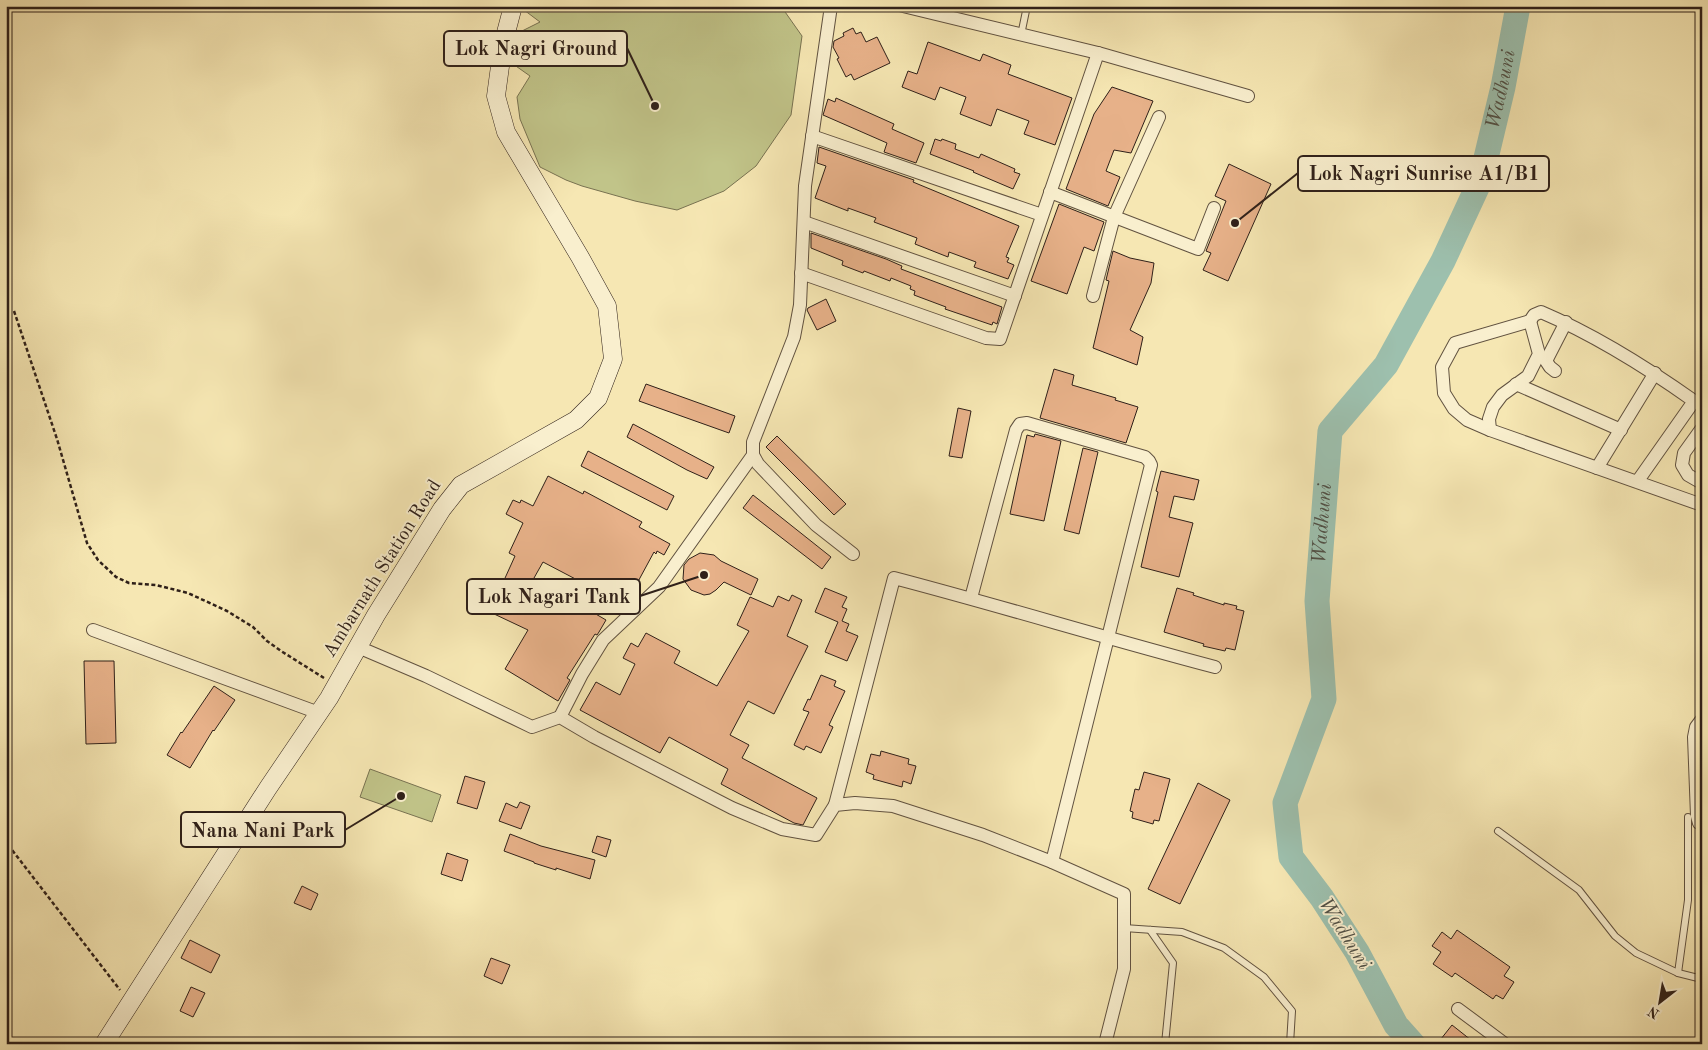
<svg xmlns="http://www.w3.org/2000/svg" width="1708" height="1050" font-family="'Old Standard TT',serif">
<style>
.green{fill:#c1c489;stroke:#787251}
.lines{fill:none;stroke-linecap:round;stroke-linejoin:round}
.river{stroke:#9dc0ae;stroke-width:25}
.building{fill:#e7b189;stroke:#2f2019}
.service-casing{stroke:#615240;stroke-width:8}
.minor-casing{stroke:#615240;stroke-width:14}
.secondary-casing{stroke:#2f2019;stroke-width:19}
.path{stroke:#2f2019;stroke-width:2.5;stroke-dasharray:4 2.5;stroke-linecap:butt}
.service{stroke:#f9efce;stroke-width:6}
.minor{stroke:#f9efce;stroke-width:12}
.secondary{stroke:#f9efce;stroke-width:18}
.labels{text-anchor:middle;dominant-baseline:central;stroke-width:4;stroke-linejoin:round;paint-order:stroke}
.street-label{font-size:19px;fill:#2f2019;stroke:#f9efce}
.water-label{font-size:20px;font-style:italic;fill:#505046;stroke:#f9efce}
.leader{fill:none;stroke:#2f2019;stroke-width:2}
.callout-dot{fill:#2f2019;stroke:#f9efce;stroke-width:2}
.callout{fill:#f9efce;stroke:#2f2019;stroke-width:2}
.callout-label{font-size:20px;text-anchor:middle;font-weight:bold;fill:#2f2019}
</style>
<rect width="100%" height="100%" fill="#f6e7b3"/>
<filter id="stains"><feTurbulence type="fractalNoise" baseFrequency=".004" numOctaves="4"/><feColorMatrix values="0 0 0 0 .2 0 0 0 0 .09 0 0 0 0 .02 0 0 0 .5 -.17"/></filter>
<radialGradient id="worn" r=".72"><stop offset=".6" stop-color="#630" stop-opacity="0"/><stop offset="1" stop-color="#630" stop-opacity=".3"/></radialGradient>
<g class="green">
<polygon points="526,6 778,6 783,9 802,36 791,115 756,166 724,191 677,210 635,201 582,186 566,180 540,167 520,119 517,97 530,76 513,64 520,32 540,22 524,10"/>
<polygon points="370,769 441,795 432,822 360,797"/>
</g>
<g class="lines">
<path class="river" id="s1" d="M1413,1044L1396,1025L1357,952L1322,898L1291,857L1285,803L1324,699L1317,601L1330,431L1386,365L1443,261L1481,179L1503,87L1518,6"/>
</g>
<g class="building">
<polygon points="853,28 856,34 861,32 866,42 877,37 890,63 854,80 851,74 846,77 837,59 839,58 833,47 834,41 844,36 843,33"/>
<polygon points="928,42 980,61 983,54 1011,65 1008,74 1072,98 1055,145 1024,134 1029,121 997,109 991,126 960,114 966,97 940,87 935,100 902,87 908,71 917,74"/>
<polygon points="1112,87 1153,101 1131,153 1114,150 1106,171 1120,177 1108,206 1066,189 1094,114"/>
<polygon points="836,98 894,124 892,129 924,143 916,163 884,152 887,143 823,115 828,99 835,102"/>
<polygon points="935,139 941,141 942,139 956,144 955,149 979,158 981,154 1015,169 1014,172 1020,174 1013,189 973,172 974,171 930,154"/>
<polygon points="819,147 914,180 913,182 1019,226 1006,257 1009,258 1007,262 1014,265 1008,279 974,267 976,262 949,252 948,257 915,244 917,238 874,222 876,218 848,208 848,211 815,198 826,166 817,163"/>
<polygon points="1229,164 1271,184 1228,281 1203,270 1211,253 1206,251 1226,201 1215,196"/>
<polygon points="1059,204 1104,222 1094,251 1084,247 1067,294 1031,281"/>
<polygon points="811,233 886,259 902,266 901,269 1002,307 997,324 993,322 992,325 945,309 946,307 914,295 915,291 910,289 911,286 891,278 890,281 864,271 863,273 842,265 843,261 811,248"/>
<polygon points="1113,251 1130,258 1154,263 1151,283 1130,330 1143,337 1137,365 1093,348 1109,281 1106,280"/>
<polygon points="826,299 836,321 817,330 807,310 808,308"/>
<polygon points="1054,369 1074,375 1072,385 1116,398 1115,400 1138,407 1126,443 1040,418"/>
<polygon points="646,384 735,416 729,433 639,401"/>
<polygon points="958,408 971,411 962,458 949,456"/>
<polygon points="633,424 714,467 707,479 687,470 627,437"/>
<polygon points="1035,434 1061,441 1044,521 1010,514 1027,435 1034,437"/>
<polygon points="777,436 846,504 834,515 766,447"/>
<polygon points="1083,448 1098,452 1079,534 1064,530"/>
<polygon points="588,451 674,496 667,510 581,466"/>
<polygon points="1161,471 1199,480 1194,500 1174,496 1169,517 1193,523 1179,577 1141,567 1158,492 1156,491"/>
<polygon points="548,476 583,494 584,491 642,522 639,527 670,544 664,555 657,551 656,554 654,552 634,589 641,593 627,606 543,562 534,578 606,620 599,632 597,635 595,634 567,678 570,680 558,701 505,669 528,630 492,613 494,610 485,606 491,595 496,598 515,556 509,553 523,523 506,514 513,500 520,503 521,500 533,506"/>
<polygon points="753,495 831,557 822,569 743,508"/>
<polygon points="700,553 714,555 721,561 758,579 751,595 724,582 716,590 710,594 704,595 691,590 683,579 684,565 689,559"/>
<polygon points="825,588 847,597 842,607 847,609 842,621 849,624 846,631 858,636 847,661 825,652 838,622 815,612"/>
<polygon points="1177,588 1194,593 1193,595 1224,605 1224,603 1237,606 1236,609 1244,611 1235,650 1226,648 1225,651 1203,646 1204,644 1164,632"/>
<polygon points="792,595 802,600 787,636 808,646 774,714 748,701 730,735 749,745 742,758 817,798 803,825 794,823 721,784 728,769 669,737 660,753 580,710 596,682 620,695 635,664 623,658 631,643 638,647 646,633 680,651 674,663 717,686 749,631 737,625 750,597 773,607 778,596 789,601"/>
<polygon points="84,661 114,661 116,743 86,744"/>
<polygon points="821,675 836,681 834,686 845,691 829,725 833,727 821,753 806,746 804,750 794,745 809,712 803,710 808,699 810,700"/>
<polygon points="214,686 235,700 214,731 213,730 190,768 167,755 181,732 182,733"/>
<polygon points="881,751 909,759 908,764 916,766 911,784 903,781 902,787 873,779 874,775 866,772 871,754 880,756"/>
<polygon points="1144,772 1170,779 1159,821 1154,820 1153,824 1132,818 1133,812 1130,811 1135,789 1139,790"/>
<polygon points="465,776 485,782 477,809 457,803"/>
<polygon points="1198,783 1230,800 1180,904 1148,889"/>
<polygon points="520,802 530,806 521,829 499,821 506,803 517,808"/>
<polygon points="510,834 541,846 595,860 590,879 556,868 556,870 534,863 534,862 504,851"/>
<polygon points="597,836 611,840 606,857 592,852"/>
<polygon points="447,853 468,860 462,881 441,874"/>
<polygon points="302,886 318,894 311,910 294,903"/>
<polygon points="1457,930 1510,967 1504,976 1514,982 1503,999 1496,995 1493,999 1455,973 1452,977 1433,964 1441,952 1432,946 1442,932 1451,939"/>
<polygon points="190,940 220,955 211,973 181,958"/>
<polygon points="491,958 510,965 502,984 484,976"/>
<polygon points="191,987 205,993 193,1017 180,1011"/>
<polygon points="1452,1025 1476,1044 1437,1044"/>
</g>
<g class="lines">
<defs>
<g id="service">
<polyline points="1021,35 1027,6"/>
<polyline points="1498,831 1579,890 1615,936 1636,953 1678,973 1702,979"/>
<polyline points="1124,928 1182,932 1224,948 1264,977 1292,1011 1290,1044"/>
<polyline points="1150,930 1173,963 1165,1044"/>
<polyline points="1678,973 1688,900 1688,817"/>
</g>
<g id="minor">
<polyline points="831,6 805,186 800,305 794,337 753,442 753,455 758,464 816,525 853,554"/>
<polyline points="903,6 1098,53 1248,96"/>
<polyline points="812,136 1042,215"/>
<polyline points="1050,192 1198,249 1214,208"/>
<polyline points="804,222 1015,296"/>
<polyline points="801,273 986,338 1000,339 1098,53"/>
<polyline points="1093,296 1114,217 1159,117"/>
<polyline points="1555,371 1550,367 1546,361 1566,322"/>
<polyline points="1516,384 1621,430"/>
<polyline points="1702,428 1684,453 1682,465 1688,475 1702,483"/>
<polyline points="1490,430 1489,419 1493,407 1502,395 1528,376 1539,354 1530,321"/>
<polyline points="1597,468 1655,373"/>
<path d="M1637,482L1694,401C1646,367 1595,335 1541,312L1534,315L1530,321L1455,343L1442,367L1444,393L1454,409L1467,420L1490,430L1702,505"/>
<polyline points="971,598 1016,430 1020,424 1027,423 1145,457 1149,461 1151,465 1052,862"/>
<polyline points="93,630 319,713"/>
<polyline points="358,647 426,676 532,727 560,717 594,737 732,808 782,829 816,835 835,805 855,803 893,806 983,835 1052,862 1124,894 1124,969 1105,1044"/>
<polyline points="560,717 582,674 603,640 659,587 753,455"/>
<polyline points="1702,719 1696,727 1694,737 1697,816 1699,823 1702,824"/>
<path d="M835,805L894,578C1001,606 1108,639 1215,667"/>
<polyline points="1458,1009 1505,1044"/>
</g>
<polyline id="secondary" points="104,1044 268,788 329,698 376,615 442,509 461,485 576,420 598,398 613,359 607,306 580,257 506,132 496,96 503,44 513,6"/>
</defs>
<use href="#service" class="service-casing"/>
<use href="#minor" class="minor-casing"/>
<use href="#secondary" class="secondary-casing"/>
<g class="path">
<polyline points="14,311 57,439 87,543 98,560 116,577 129,583 156,585 188,593 227,611 253,627 267,641 281,651 324,678"/>
<polyline points="6,839 9,846 120,990"/>
</g>
<use href="#service" class="service"/>
<use href="#minor" class="minor"/>
<use href="#secondary" class="secondary"/>
</g>
<g class="labels">
<g class="street-label">
<text transform="translate(383 569) rotate(-58)">Ambarnath Station Road</text>
</g>
<g class="water-label">
<text stroke="none"><textPath href="#s1" startOffset="1045">Wadhuni</textPath></text>
<text stroke="none"><textPath href="#s1" startOffset="565">Wadhuni</textPath></text>
<text transform="translate(1344 934) rotate(58)">Wadhuni</text>
</g>
</g>
<path class="leader" d="M655 106L627 48M1235 223L1298 173M704 575L640 596M401 796L345 830"/>
<g class="callout-dot">
<circle cx="655" cy="106" r="5"/>
<circle cx="1235" cy="223" r="5"/>
<circle cx="704" cy="575" r="5"/>
<circle cx="401" cy="796" r="5"/>
</g>
<g class="callout">
<rect x="444" y="31" width="183" height="35" rx="5"/>
<rect x="1298" y="156" width="251" height="35" rx="5"/>
<rect x="467" y="579" width="173" height="35" rx="5"/>
<rect x="181" y="812" width="164" height="35" rx="5"/>
</g>
<g class="callout-label">
<text x="536" y="55">Lok Nagri Ground</text>
<text x="1424" y="180">Lok Nagri Sunrise A1/B1</text>
<text x="554" y="603">Lok Nagari Tank</text>
<text x="263" y="837">Nana Nani Park</text>
</g>
<rect width="1708" height="1050" fill="none" stroke="#f6e7b3" stroke-width="25"/>
<rect x="8" y="8" width="1693" height="1035" fill="none" stroke="#2f2019" stroke-width="2.5"/>
<rect x="12" y="12" width="1683" height="1025" fill="none" stroke="#2f2019"/>
<g transform="translate(1660 1002) rotate(211)" stroke="#f9efce" stroke-width="4" paint-order="stroke">
<path d="M0-4L9 19L0 12L-9 19Z" fill="#2f2019"/>
<text y="-8" font-size="14" font-weight="bold" text-anchor="middle" fill="#2f2019">N</text>
</g>
<rect width="100%" height="100%" filter="url(#stains)"/>
<rect width="100%" height="100%" fill="url(#worn)"/>
</svg>
